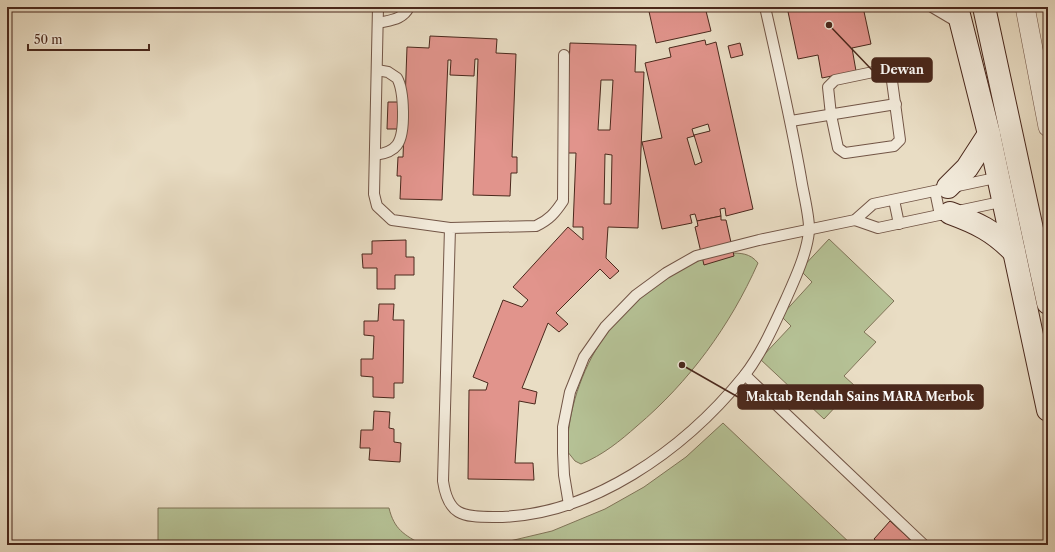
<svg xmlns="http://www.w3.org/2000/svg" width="1055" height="552" font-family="'Libre Caslon Text',serif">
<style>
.green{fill:#b5c195;stroke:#807458}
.building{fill:#e1948c;stroke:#4a281c;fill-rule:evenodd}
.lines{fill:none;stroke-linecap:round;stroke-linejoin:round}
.lane-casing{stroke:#725546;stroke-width:12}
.street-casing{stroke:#725546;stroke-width:20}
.secondary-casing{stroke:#4a281c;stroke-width:24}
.lane{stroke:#f1e9d9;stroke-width:10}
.street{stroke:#f1e9d9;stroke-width:19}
.secondary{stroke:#f1e9d9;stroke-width:22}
.leader{fill:none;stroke:#4a281c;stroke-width:1.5}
.callout-dot{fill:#4a281c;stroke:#f1e9d9;stroke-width:1.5}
.callout{fill:#4a281c;stroke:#4a281c;stroke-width:1.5}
.callout-label{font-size:12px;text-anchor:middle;font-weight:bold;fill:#fff}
</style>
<rect width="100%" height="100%" fill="#e9ddc4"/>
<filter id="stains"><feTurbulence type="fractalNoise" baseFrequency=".005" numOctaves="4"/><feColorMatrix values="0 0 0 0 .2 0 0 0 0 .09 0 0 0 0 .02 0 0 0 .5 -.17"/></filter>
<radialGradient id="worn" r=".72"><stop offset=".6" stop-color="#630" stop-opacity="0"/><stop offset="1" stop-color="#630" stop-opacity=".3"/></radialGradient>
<g class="green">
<polygon points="829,239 894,301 864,332 876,342 844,376 855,386 824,419 760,359 791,326 781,316 812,282 800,270"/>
<path d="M728,253C741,253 750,253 758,263C730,326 689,382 637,426C620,441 603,455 581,464L575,461L567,451C569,370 619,293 696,262C706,257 718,256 728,253Z"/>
<polygon points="723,423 852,545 493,545 552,531 605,509 644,487 686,457"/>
<path d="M158,508H389C394,529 404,535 423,545H158Z"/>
</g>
<g class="building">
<polygon points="648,7 705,7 711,31 656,43"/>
<polygon points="787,7 863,7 871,44 852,48 856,71 822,78 818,55 798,59"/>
<polygon points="430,36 497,39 496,53 516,54 512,157 517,157 517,173 511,173 510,196 473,195 478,59 475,59 474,76 450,75 451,60 448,60 442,200 400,199 401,176 397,176 398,157 403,157 407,47 429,48"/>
<path d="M705,40L706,45L716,42L753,209L726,216L725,208L720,209L721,216L697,221L695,214L690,215L692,223L662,229L642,142L662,138L645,63L671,57L669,48ZM708,124L710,131L694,135L702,162L695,165L687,138L694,136L692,129Z"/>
<path d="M570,43L636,45L635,72H644L638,228L608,227L606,258L619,271L610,279L600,269L556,313L568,324L559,332L548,323L522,388L537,392L535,404L519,401L515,463H533L534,480L468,479L469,390H486L488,383L473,377L503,300L522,307L528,300L513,287L568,227L583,240V227H573L576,153H565ZM601,80H613L610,130H598ZM605,154L612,155L611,204H604Z"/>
<polygon points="740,43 743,55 731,58 728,46"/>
<polygon points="388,102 405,102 404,129 387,129"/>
<polygon points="721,216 721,220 726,220 734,256 704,265 695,227 698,226 697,221"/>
<polygon points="406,240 406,257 414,257 414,275 395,275 395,289 377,289 377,268 363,268 362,254 372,254 372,241"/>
<polygon points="379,304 394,304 393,320 404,320 403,383 394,383 394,398 373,397 373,377 361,376 361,359 373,359 374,336 364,335 364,321 378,321"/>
<polygon points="374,411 390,412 389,428 394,429 394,442 401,443 400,462 369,460 370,448 360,448 361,430 373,430"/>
<polygon points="890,521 916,545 881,545 874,539"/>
</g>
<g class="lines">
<defs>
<g id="lane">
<polyline points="378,7 374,194 377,206 392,220 450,228"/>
<polyline points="932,7 959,23"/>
<path d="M378,23C390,20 403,20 409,7"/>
<path d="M564,55L563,201C555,213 549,220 536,226L450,228L443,481C448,515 462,517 493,517C590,518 685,449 744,376C762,353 774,325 786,299C795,279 807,253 809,231C810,218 803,192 801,178C791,121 778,64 765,7"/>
<polygon points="878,71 889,76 892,81 900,140 894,146 845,153 838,148 831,115 828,87 835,80"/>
<polyline points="791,121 896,104"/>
<path d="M375,155C383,154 392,152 397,145C406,133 404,90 397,78L388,72L377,70"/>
<polyline points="935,191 940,215"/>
<polyline points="894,200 899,224"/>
<polyline points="855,220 878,228 1005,201"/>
<polyline points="745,375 924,545"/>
<polyline points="569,505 564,475 563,453 563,427 570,392 584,357 605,327 636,295 666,273 696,256 759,240 855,220 873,204 1000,177"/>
</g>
<polyline id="street" points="1025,7 1048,127"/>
<g id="secondary">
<polyline points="957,7 989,134 1048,410"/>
<polyline points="984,7 1048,303"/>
<polyline points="948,187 967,168 989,134"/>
<path d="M950,213C977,223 994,231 1014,252"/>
</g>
</defs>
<use href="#lane" class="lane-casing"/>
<use href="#street" class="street-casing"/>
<use href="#secondary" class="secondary-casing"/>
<use href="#lane" class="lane"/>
<use href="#street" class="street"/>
<use href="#secondary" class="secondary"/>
</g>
<path class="leader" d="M829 25L872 70M682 365L738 397"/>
<g class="callout-dot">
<circle cx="829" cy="25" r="4"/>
<circle cx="682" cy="365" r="4"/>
</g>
<g class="callout">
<rect x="872" y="58" width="60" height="24" rx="4"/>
<rect x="738" y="385" width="245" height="24" rx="4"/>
</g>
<g class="callout-label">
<text x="902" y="74">Dewan</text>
<text x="860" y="401">Maktab Rendah Sains MARA Merbok</text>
</g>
<rect width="1055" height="552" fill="none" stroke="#e9ddc4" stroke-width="24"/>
<rect x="8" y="8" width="1039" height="536" fill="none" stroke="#4a281c" stroke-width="2"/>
<rect x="12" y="12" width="1031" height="528" fill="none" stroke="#4a281c"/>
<path d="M28 44v6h121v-6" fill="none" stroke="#4a281c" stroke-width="2"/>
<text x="34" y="44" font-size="12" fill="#4a281c" stroke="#f1e9d9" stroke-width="3" paint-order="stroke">50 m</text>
<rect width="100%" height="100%" filter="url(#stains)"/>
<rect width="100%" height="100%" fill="url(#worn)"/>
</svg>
